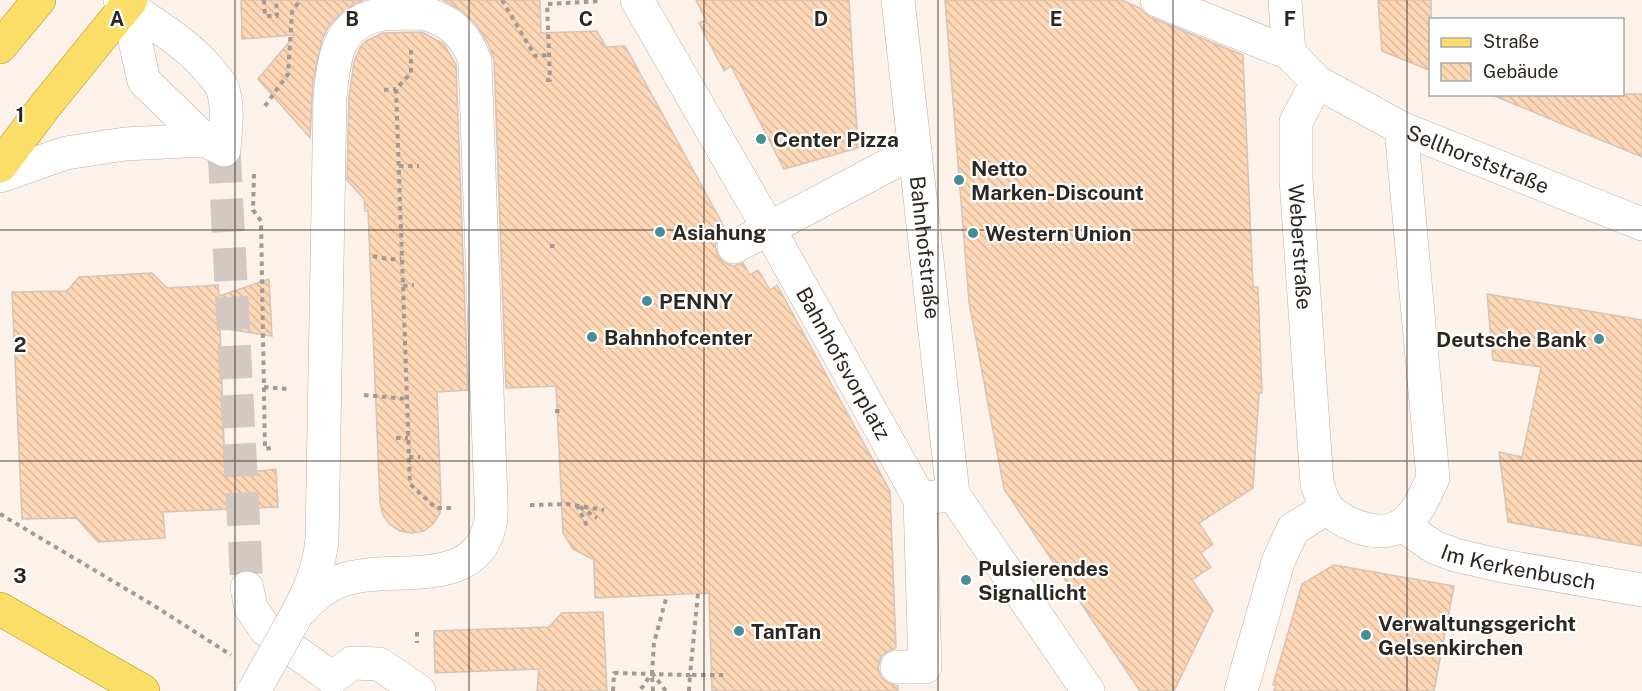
<svg xmlns="http://www.w3.org/2000/svg" width="1642" height="691" font-family="'Public Sans',sans-serif">
<style>
.building{fill:url(#building-back-hatch);stroke:#d5c4b7;stroke-width:1.5}
.lines{fill:none;stroke-linecap:round;stroke-linejoin:round}
.minor-tunnel{stroke:#d3c9c2;stroke-width:33;stroke-dasharray:33 16;stroke-linecap:butt}
.minor-casing{stroke:#c0afa2;stroke-width:34}
.major-casing{stroke:#b1900c;stroke-width:34}
.path{stroke:#a39a93;stroke-width:4;stroke-dasharray:4.5 4.5;stroke-linecap:butt}
.minor{stroke:#fff;stroke-width:33}
.major{stroke:#fbde67;stroke-width:33}
.minor-bridge-casing{stroke:#c0afa2;stroke-width:34;stroke-linecap:butt}
.minor-bridge{stroke:#fff;stroke-width:33}
.grid{fill:none;stroke:#2d2721;stroke-width:1.5;stroke-opacity:0.55}
.poi-dot{fill:#468d94;stroke:#fff;stroke-width:2}
.labels{text-anchor:middle;dominant-baseline:central;stroke-width:4.5;stroke-linejoin:round;paint-order:stroke}
.poi-label{font-size:21px;font-weight:bold;fill:#2d2721;stroke:#fff;text-anchor:start}
.street-label{font-size:21px;fill:#2d2721;stroke:#fff}
.grid-label{font-size:20px;text-anchor:middle;font-weight:bold;fill:#2d2721;stroke:#fff;stroke-width:4.5;stroke-linejoin:round;paint-order:stroke}
</style>
<defs>
<pattern id="building-back-hatch" width="6" height="6" patternUnits="userSpaceOnUse" patternTransform="scale(1.5)"><rect width="6" height="6" fill="#fed7b6"/><path d="M-1 5l2 2M0 0l6 6M5-1l2 2" fill="none" stroke="#dab99c"/></pattern>
</defs>
<rect width="100%" height="100%" fill="#fdf2ea"/>
<g class="building">
<polygon points="241,0 364,0 354,4 340,14 329,26 322,40 313,81 310,138 258,79 295,35 242,39"/>
<polygon points="443,0 540,0 541,33 597,31 606,47 625,46 720,219 725,230 718,237 715,246 718,256 725,263 733,266 743,263 750,275 758,270 770,290 777,285 890,491 896,648 888,651 881,657 878,668 881,677 888,683 898,686 898,691 712,691 709,593 595,598 594,560 573,549 563,533 556,386 506,388 494,60 488,43 476,24 462,11"/>
<polygon points="696,0 849,0 858,148 784,169 731,66 724,71 699,23 706,20"/>
<polygon points="945,0 1122,0 1140,8 1143,12 1150,17 1243,55 1253,287 1258,287 1262,393 1259,393 1253,488 1199,523 1213,544 1201,553 1211,567 1192,580 1213,610 1174,691 1140,691 1004,489 969,302"/>
<polygon points="1378,0 1431,0 1431,71 1382,51"/>
<polygon points="422,32 444,44 456,65 468,390 437,392 441,501 440,513 433,524 424,531 412,533 400,531 389,524 383,515 380,503 368,211 365,211 364,199 347,180 349,97 354,62 361,46 366,41 382,33"/>
<polygon points="1492,94 1642,94 1642,157 1492,95"/>
<polygon points="152,273 167,288 218,285 219,296 269,279 272,336 220,328 225,475 276,469 278,507 163,512 165,538 98,542 76,518 22,519 12,292 67,291 79,277"/>
<polygon points="1487,294 1642,320 1642,546 1508,522 1499,452 1522,457 1541,367 1493,360"/>
<polygon points="1334,565 1454,586 1434,691 1274,691 1276,685 1273,685 1302,584"/>
<polygon points="603,612 607,691 537,691 539,669 435,673 434,631 549,627 562,613"/>
</g>
<g class="lines">
<polyline class="minor-tunnel" points="224,150 247,588"/>
<defs>
<g id="minor">
<path d="M120,0C153,25 183,39 210,71C215,77 221,83 223,90C229,109 225,131 224,150L205,140L144,81L127,5"/>
<path id="s1" d="M637,0L769,229L920,499"/>
<path id="s2" d="M898,0L953,494L1088,691"/>
<polyline points="1157,0 1289,53"/>
<path id="s3" d="M1285,0L1289,53L1317,82L1401,128L1642,224"/>
<path d="M425,13C453,23 465,34 475,61L491,501C491,509 492,517 490,524C475,594 387,562 340,581C322,588 310,600 297,614C310,590 319,568 322,540L330,96C334,61 336,24 378,15C393,12 410,14 425,13Z"/>
<path id="s4" d="M1317,82L1296,122V179L1317,484C1320,492 1323,504 1329,510C1347,526 1380,539 1402,525C1417,515 1426,493 1433,478L1401,128"/>
<polyline points="0,176 66,153 125,144 205,140"/>
<polyline points="734,247 915,151"/>
<path id="s5" d="M1402,525L1434,547L1455,555L1503,566L1642,590"/>
<polyline points="247,588 251,608 266,630 332,678"/>
<polyline points="897,667 925,667 920,499 942,496"/>
<polyline points="332,678 352,663 379,664 419,691"/>
<polyline points="1241,691 1278,562 1293,529 1327,508"/>
</g>
<g id="major">
<polyline points="0,47 39,0"/>
<polyline points="0,166 45,106 131,0"/>
<polyline points="0,609 143,691"/>
</g>
</defs>
<use href="#minor" class="minor-casing"/>
<use href="#major" class="major-casing"/>
<g class="path">
<polyline points="264,0 265,16 277,16 276,0"/>
<polyline points="502,0 535,56 549,55"/>
<polyline points="411,50 411,73 396,89 410,484 436,508 454,508"/>
<polyline points="546,80 550,80 547,4 601,1"/>
<polyline points="384,90 396,89"/>
<polyline points="265,106 288,74 292,12 300,0"/>
<polyline points="399,166 419,166"/>
<polyline points="254,174 253,210 261,221 265,449 271,448"/>
<polyline points="550,246 557,246"/>
<path d="M373,256C382,258 392,260 401,259"/>
<polyline points="403,286 414,285"/>
<polyline points="264,387 287,389"/>
<polyline points="364,395 407,399"/>
<polyline points="555,411 563,411"/>
<polyline points="396,438 408,438"/>
<polyline points="409,457 420,457"/>
<polyline points="530,505 567,504 604,510"/>
<polyline points="577,505 588,528"/>
<polyline points="580,507 597,518"/>
<polyline points="0,514 153,605 231,655"/>
<polyline points="417,632 417,643"/>
<polyline points="641,689 652,673 654,643 667,595"/>
<polyline points="613,691 614,673 690,675 698,594"/>
<polyline points="653,691 652,673 666,691"/>
<polyline points="689,691 690,675 723,675"/>
</g>
<use href="#minor" class="minor"/>
<use href="#major" class="major"/>
<defs>
<polyline id="minor-bridge" points="254,691 297,614"/>
</defs>
<use href="#minor-bridge" class="minor-bridge-casing"/>
<use href="#minor-bridge" class="minor-bridge"/>
</g>
<path class="grid" d="M235,0V691M469,0V691M704,0V691M938,0V691M1173,0V691M1407,0V691M0,230H1642M0,461H1642"/>
<g class="poi-dot">
<circle cx="761" cy="139" r="6"/>
<circle cx="959" cy="180" r="6"/>
<circle cx="660" cy="232" r="6"/>
<circle cx="973" cy="233" r="6"/>
<circle cx="647" cy="301" r="6"/>
<circle cx="592" cy="337" r="6"/>
<circle cx="1599" cy="339" r="6"/>
<circle cx="966" cy="580" r="6"/>
<circle cx="739" cy="631" r="6"/>
<circle cx="1366" cy="635" r="6"/>
</g>
<g class="labels">
<g class="poi-label">
<text x="773" y="139">Center Pizza</text>
<text x="971" y="168">Netto<tspan x="971" dy="24">Marken-Discount</tspan></text>
<text x="672" y="232">Asiahung</text>
<text x="985" y="233">Western Union</text>
<text x="659" y="301">PENNY</text>
<text x="604" y="337">Bahnhofcenter</text>
<text x="1587" y="339" text-anchor="end">Deutsche Bank</text>
<text x="978" y="568">Pulsierendes<tspan x="978" dy="24">Signallicht</tspan></text>
<text x="1378" y="623">Verwaltungsgericht<tspan x="1378" dy="24">Gelsenkirchen</tspan></text>
<text x="751" y="631">TanTan</text>
</g>
<g class="street-label">
<text stroke="none"><textPath href="#s3" startOffset="272">Sellhorststraße</textPath></text>
<text stroke="none"><textPath href="#s2" startOffset="249">Bahnhofstraße</textPath></text>
<text stroke="none"><textPath href="#s4" startOffset="170">Weberstraße</textPath></text>
<text stroke="none"><textPath href="#s1" startOffset="418">Bahnhofsvorplatz</textPath></text>
<text stroke="none"><textPath href="#s5" startOffset="126">Im Kerkenbusch</textPath></text>
</g>
</g>
<g class="grid-label">
<text x="117" y="26">A</text>
<text x="352" y="26">B</text>
<text x="586" y="26">C</text>
<text x="821" y="26">D</text>
<text x="1056" y="26">E</text>
<text x="1290" y="26">F</text>
<text x="20" y="122">1</text>
<text x="20" y="352">2</text>
<text x="20" y="583">3</text>
</g>
<rect x="1429" y="18" width="195" height="78" fill="#ffffff" stroke="#aba9a6" stroke-width="1.5"/>
<rect x="1441" y="38" width="30" height="9" fill="#fbde67" stroke="#aba9a6" stroke-width="1.5"/>
<text x="1483" y="48" font-size="18" fill="#2d2721">Straße</text>
<rect x="1441" y="63" width="30" height="18" fill="url(#building-back-hatch)" stroke="#aba9a6" stroke-width="1.5"/>
<text x="1483" y="78" font-size="18" fill="#2d2721">Gebäude</text>
</svg>
